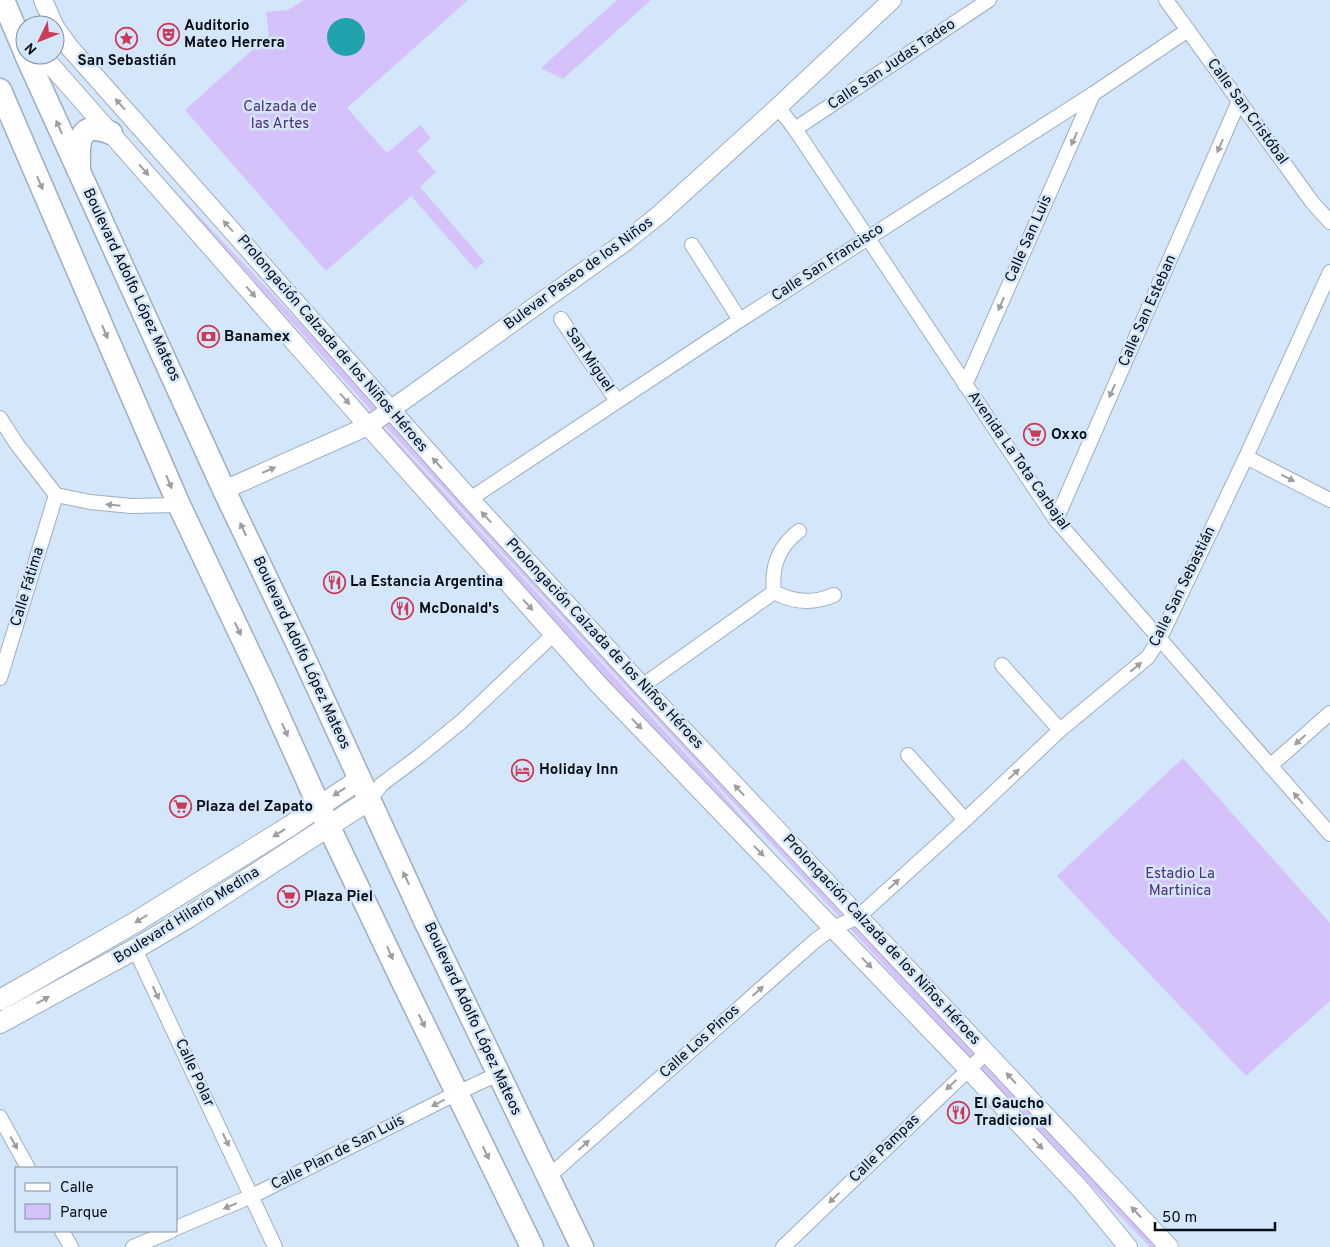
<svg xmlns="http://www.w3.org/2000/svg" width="1330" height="1247" font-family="Overpass,sans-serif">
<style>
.green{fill:#d6c2fb}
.water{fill:#21a3ae}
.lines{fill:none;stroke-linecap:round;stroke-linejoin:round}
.minor-casing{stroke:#9daec1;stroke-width:16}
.tertiary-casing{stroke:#9daec1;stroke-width:20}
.secondary-casing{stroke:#9daec1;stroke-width:22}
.primary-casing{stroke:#9daec1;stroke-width:25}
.minor{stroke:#fff;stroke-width:14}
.tertiary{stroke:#fff;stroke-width:18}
.secondary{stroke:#fff;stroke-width:20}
.primary{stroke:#fff;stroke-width:22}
.oneway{fill:#9c9ea1}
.labels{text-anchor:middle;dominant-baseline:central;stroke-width:5;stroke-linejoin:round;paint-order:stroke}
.poi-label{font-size:15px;font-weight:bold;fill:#070d13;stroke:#d4e6fa;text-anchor:start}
.street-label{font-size:15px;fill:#070d13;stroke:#d4e6fa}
.park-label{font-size:15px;fill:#522d80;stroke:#d4e6fa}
</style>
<rect width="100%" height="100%" fill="#d4e6fa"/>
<g class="green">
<polygon points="304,0 468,0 347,108 387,153 420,125 431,138 417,151 436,172 420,187 485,262 475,269 411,196 326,271 185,110 269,35 266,12 288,10"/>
<polygon points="617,0 651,0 563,79 541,68"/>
<polygon points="146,160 642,686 834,905 1159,1247 1150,1247 998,1088 1113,1216 1137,1247 1117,1247 1092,1217 682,770 254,284 344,384 718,789 771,851 941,1027 376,416"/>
<polygon points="1183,758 1330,923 1330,1001 1246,1076 1057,876"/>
</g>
<circle class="water" cx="346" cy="37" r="19"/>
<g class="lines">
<defs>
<g id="minor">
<polyline points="1166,0 1312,202 1330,222"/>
<polyline points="778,107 795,129 1056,520 1330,834"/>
<polyline points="795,129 989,0"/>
<polyline points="692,245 740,320"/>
<polyline points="561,319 617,401"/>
<polyline points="965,385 1093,94"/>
<polyline points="0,418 16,443 56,495"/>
<polyline points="1246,457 1330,500"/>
<polyline points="56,495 90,502 131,506 179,505"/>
<polyline points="470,499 740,320 1093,94 1188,30"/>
<polyline points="1056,520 1239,101"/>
<path d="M774,592C771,567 778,547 799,531"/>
<path d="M774,592C794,603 813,604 834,595"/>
<polyline points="1002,665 1060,730"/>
<polyline points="0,678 56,495"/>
<polyline points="642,686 774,592"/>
<polyline points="908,755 965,820"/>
<polyline points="1270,766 1330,713"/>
<polyline points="369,800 382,784 418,757 462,721 554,634"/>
<polyline points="135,949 275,1247"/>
<polyline points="0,1117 28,1168"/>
<polyline points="548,1177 816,940 833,928 858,917 965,820 1060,730 1148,657 1160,638 1246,457 1330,272"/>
<polyline points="176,1228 252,1196 457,1093 498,1074"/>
<polyline points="62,1231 71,1247"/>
<polyline points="133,1247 171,1231"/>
<polyline points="783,1247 987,1052"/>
</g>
<g id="tertiary">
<polyline points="43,0 54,25"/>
<polyline points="55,27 70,48 470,499 642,686 1169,1247"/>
<polyline points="42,55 368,426 599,685 968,1069 1082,1191 1128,1247"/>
<polyline points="224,490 368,426 625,242 660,214 778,107 892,0"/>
</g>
<g id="secondary">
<polyline points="0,1000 134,923 290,826 360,779"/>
<polyline points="0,1023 135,949 186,919 369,800"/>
</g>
<g id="primary">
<polyline points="3,0 25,52"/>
<polyline points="26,55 224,490 300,649 426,923 582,1247"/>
<polyline points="0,90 179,505 265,686 319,806 401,978 532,1247"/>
<path d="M79,168C78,142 78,120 111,133"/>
</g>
</defs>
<use href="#minor" class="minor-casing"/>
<use href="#tertiary" class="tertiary-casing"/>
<use href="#secondary" class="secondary-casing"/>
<use href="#primary" class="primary-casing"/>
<use href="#minor" class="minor"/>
<use href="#tertiary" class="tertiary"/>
<use href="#secondary" class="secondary"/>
<use href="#primary" class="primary"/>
</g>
<defs><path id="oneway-solid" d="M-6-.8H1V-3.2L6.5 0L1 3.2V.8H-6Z" transform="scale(1.25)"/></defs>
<g class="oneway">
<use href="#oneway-solid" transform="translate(120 104) rotate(-132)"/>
<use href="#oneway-solid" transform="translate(59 127) rotate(-114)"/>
<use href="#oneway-solid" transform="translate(1074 139) rotate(114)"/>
<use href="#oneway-solid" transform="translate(1220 146) rotate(114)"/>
<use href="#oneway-solid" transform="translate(144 170) rotate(49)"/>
<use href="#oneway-solid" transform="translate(40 183) rotate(67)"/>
<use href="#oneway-solid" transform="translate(228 226) rotate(-132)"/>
<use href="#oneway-solid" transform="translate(251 292) rotate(49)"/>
<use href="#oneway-solid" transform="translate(1001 304) rotate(114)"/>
<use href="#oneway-solid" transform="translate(105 332) rotate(67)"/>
<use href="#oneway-solid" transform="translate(1112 391) rotate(114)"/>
<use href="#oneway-solid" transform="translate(345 399) rotate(49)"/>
<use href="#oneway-solid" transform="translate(437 463) rotate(-132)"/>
<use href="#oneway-solid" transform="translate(269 470) rotate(-23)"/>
<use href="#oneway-solid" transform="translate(1288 478) rotate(27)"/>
<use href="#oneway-solid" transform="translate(169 482) rotate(67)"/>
<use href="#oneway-solid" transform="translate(113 505) rotate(-174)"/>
<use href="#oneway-solid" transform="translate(486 517) rotate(-133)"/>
<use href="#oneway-solid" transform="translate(243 529) rotate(-115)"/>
<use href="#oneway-solid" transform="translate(528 605) rotate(48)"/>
<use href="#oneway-solid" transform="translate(238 629) rotate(64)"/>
<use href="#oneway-solid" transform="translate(1136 667) rotate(-40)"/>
<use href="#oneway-solid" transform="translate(637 724) rotate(46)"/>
<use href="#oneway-solid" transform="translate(285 730) rotate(66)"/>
<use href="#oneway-solid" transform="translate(1300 740) rotate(138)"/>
<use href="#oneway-solid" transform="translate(1014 774) rotate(-43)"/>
<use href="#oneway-solid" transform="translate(739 790) rotate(-133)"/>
<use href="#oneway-solid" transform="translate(339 792) rotate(147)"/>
<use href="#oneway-solid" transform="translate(1298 798) rotate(-131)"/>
<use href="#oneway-solid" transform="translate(279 833) rotate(147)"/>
<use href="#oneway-solid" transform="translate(759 851) rotate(46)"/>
<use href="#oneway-solid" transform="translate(406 878) rotate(-115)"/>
<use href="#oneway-solid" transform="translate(894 884) rotate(-42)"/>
<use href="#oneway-solid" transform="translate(141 919) rotate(148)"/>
<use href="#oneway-solid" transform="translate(390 953) rotate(66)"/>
<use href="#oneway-solid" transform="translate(867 963) rotate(46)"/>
<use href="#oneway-solid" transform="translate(758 991) rotate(-42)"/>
<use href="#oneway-solid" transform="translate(156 993) rotate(65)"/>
<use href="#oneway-solid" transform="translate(43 1000) rotate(-29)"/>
<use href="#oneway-solid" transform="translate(422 1021) rotate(64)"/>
<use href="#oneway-solid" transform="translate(1011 1078) rotate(-132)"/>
<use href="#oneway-solid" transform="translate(951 1085) rotate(136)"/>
<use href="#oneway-solid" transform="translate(438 1103) rotate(153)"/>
<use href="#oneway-solid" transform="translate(226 1140) rotate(65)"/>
<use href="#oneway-solid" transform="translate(14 1143) rotate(61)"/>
<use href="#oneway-solid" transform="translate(1038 1144) rotate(47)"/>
<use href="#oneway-solid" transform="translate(584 1145) rotate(-42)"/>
<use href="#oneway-solid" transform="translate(486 1153) rotate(64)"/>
<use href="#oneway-solid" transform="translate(834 1198) rotate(136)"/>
<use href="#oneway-solid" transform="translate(230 1206) rotate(157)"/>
<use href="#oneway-solid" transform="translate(1136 1212) rotate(-133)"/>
</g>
<defs>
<symbol id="theatre-ring" viewBox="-11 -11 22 22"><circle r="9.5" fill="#d4e6fa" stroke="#cb3b58" stroke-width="1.5"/><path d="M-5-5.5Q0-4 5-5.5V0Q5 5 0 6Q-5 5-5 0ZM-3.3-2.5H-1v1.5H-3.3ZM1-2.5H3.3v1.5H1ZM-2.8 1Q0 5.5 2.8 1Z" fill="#cb3b58"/></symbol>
<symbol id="sight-ring" viewBox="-11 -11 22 22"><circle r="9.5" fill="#d4e6fa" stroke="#cb3b58" stroke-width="1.5"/><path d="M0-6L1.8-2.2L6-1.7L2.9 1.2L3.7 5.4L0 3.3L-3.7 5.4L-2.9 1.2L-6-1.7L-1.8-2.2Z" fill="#cb3b58"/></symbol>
<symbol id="bank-ring" viewBox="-11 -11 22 22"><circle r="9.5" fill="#d4e6fa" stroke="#cb3b58" stroke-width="1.5"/><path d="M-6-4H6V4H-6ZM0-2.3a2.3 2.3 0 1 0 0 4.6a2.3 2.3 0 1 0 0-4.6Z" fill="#cb3b58"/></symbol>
<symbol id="supermarket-ring" viewBox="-11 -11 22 22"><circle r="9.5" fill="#d4e6fa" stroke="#cb3b58" stroke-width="1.5"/><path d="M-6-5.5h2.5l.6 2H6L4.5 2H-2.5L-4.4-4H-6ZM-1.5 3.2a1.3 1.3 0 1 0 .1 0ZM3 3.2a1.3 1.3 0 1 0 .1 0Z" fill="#cb3b58"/></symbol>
<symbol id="restaurant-ring" viewBox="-11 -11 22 22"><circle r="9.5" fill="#d4e6fa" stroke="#cb3b58" stroke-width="1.5"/><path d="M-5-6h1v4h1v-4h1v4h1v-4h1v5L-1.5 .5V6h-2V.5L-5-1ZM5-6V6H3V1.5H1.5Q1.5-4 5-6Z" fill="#cb3b58"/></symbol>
<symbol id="hotel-ring" viewBox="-11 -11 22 22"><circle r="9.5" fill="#d4e6fa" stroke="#cb3b58" stroke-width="1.5"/><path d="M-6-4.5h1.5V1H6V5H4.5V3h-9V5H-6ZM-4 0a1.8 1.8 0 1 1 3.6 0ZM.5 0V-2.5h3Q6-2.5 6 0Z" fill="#cb3b58"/></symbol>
</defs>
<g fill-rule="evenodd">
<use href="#theatre-ring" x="156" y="22" width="25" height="25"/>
<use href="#sight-ring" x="114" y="26" width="25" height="25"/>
<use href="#bank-ring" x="196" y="324" width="25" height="25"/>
<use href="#supermarket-ring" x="1022" y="422" width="25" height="25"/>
<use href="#restaurant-ring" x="322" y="570" width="25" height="25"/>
<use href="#restaurant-ring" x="390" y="596" width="25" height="25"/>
<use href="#hotel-ring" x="510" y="758" width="25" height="25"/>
<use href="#supermarket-ring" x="168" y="794" width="25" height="25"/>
<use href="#supermarket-ring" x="276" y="884" width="25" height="25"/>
<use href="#restaurant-ring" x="946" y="1100" width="25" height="25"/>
</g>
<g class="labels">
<g class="poi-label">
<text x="184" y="26">Auditorio<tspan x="184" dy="17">Mateo Herrera</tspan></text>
<text x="127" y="61" text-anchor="middle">San Sebastián</text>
<text x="224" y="337">Banamex</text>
<text x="1051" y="435">Oxxo</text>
<text x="350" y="582">La Estancia Argentina</text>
<text x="419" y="609">McDonald's</text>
<text x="539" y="770">Holiday Inn</text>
<text x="196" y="807">Plaza del Zapato</text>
<text x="304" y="897">Plaza Piel</text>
<text x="974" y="1104">El Gaucho<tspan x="974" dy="17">Tradicional</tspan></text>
</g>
<g class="street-label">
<text transform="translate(892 65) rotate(-34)">Calle San Judas Tadeo</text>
<text transform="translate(1247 112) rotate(54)">Calle San Cristóbal</text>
<text transform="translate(1029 239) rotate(-66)">Calle San Luis</text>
<text transform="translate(828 263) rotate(-33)">Calle San Francisco</text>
<text transform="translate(579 274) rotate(-36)">Bulevar Paseo de los Niños</text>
<text transform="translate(131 285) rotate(65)">Boulevard Adolfo López Mateos</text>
<text transform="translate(1148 311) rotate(-66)">Calle San Esteban</text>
<text transform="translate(332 344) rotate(49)">Prolongación Calzada de los Niños Héroes</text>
<text transform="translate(589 360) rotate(56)">San Miguel</text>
<text transform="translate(1018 461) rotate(55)">Avenida La Tota Carbajal</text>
<text transform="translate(28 587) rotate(-73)">Calle Fátima</text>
<text transform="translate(1183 587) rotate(-64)">Calle San Sebastián</text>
<text transform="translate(604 644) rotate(47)">Prolongación Calzada de los Niños Héroes</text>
<text transform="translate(301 653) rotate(65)">Boulevard Adolfo López Mateos</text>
<text transform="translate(187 916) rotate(-32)">Boulevard Hilario Medina</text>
<text transform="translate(881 940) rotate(47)">Prolongación Calzada de los Niños Héroes</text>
<text transform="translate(472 1019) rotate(65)">Boulevard Adolfo López Mateos</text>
<text transform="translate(700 1042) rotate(-42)">Calle Los Pinos</text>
<text transform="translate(194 1073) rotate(65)">Calle Polar</text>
<text transform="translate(885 1149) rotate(-44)">Calle Pampas</text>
<text transform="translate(338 1153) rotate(-27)">Calle Plan de San Luis</text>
</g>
<g class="park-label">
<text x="280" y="107">Calzada de<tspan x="280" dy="17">las Artes</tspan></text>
<text x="1180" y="874">Estadio La<tspan x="1180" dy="17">Martinica</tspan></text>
</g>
</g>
<rect x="15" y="1167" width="162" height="65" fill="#d4e6fa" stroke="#828f9e"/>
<rect x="25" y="1183" width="25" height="8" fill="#ffffff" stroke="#828f9e"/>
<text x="60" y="1192" font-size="15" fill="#070d13">Calle</text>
<rect x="25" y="1204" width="25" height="15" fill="#d6c2fb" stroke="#828f9e"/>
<text x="60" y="1217" font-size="15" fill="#070d13">Parque</text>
<g transform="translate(40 40) rotate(227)"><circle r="24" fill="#d4e6fa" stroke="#828f9e"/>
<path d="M0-4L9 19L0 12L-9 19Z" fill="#cb3b58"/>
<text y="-8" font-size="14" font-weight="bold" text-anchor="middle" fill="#070d13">N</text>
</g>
<path d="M1155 1222v8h120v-8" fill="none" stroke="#070d13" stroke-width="2.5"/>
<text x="1162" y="1222" font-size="15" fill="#070d13" stroke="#d4e6fa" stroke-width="4" paint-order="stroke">50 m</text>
</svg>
